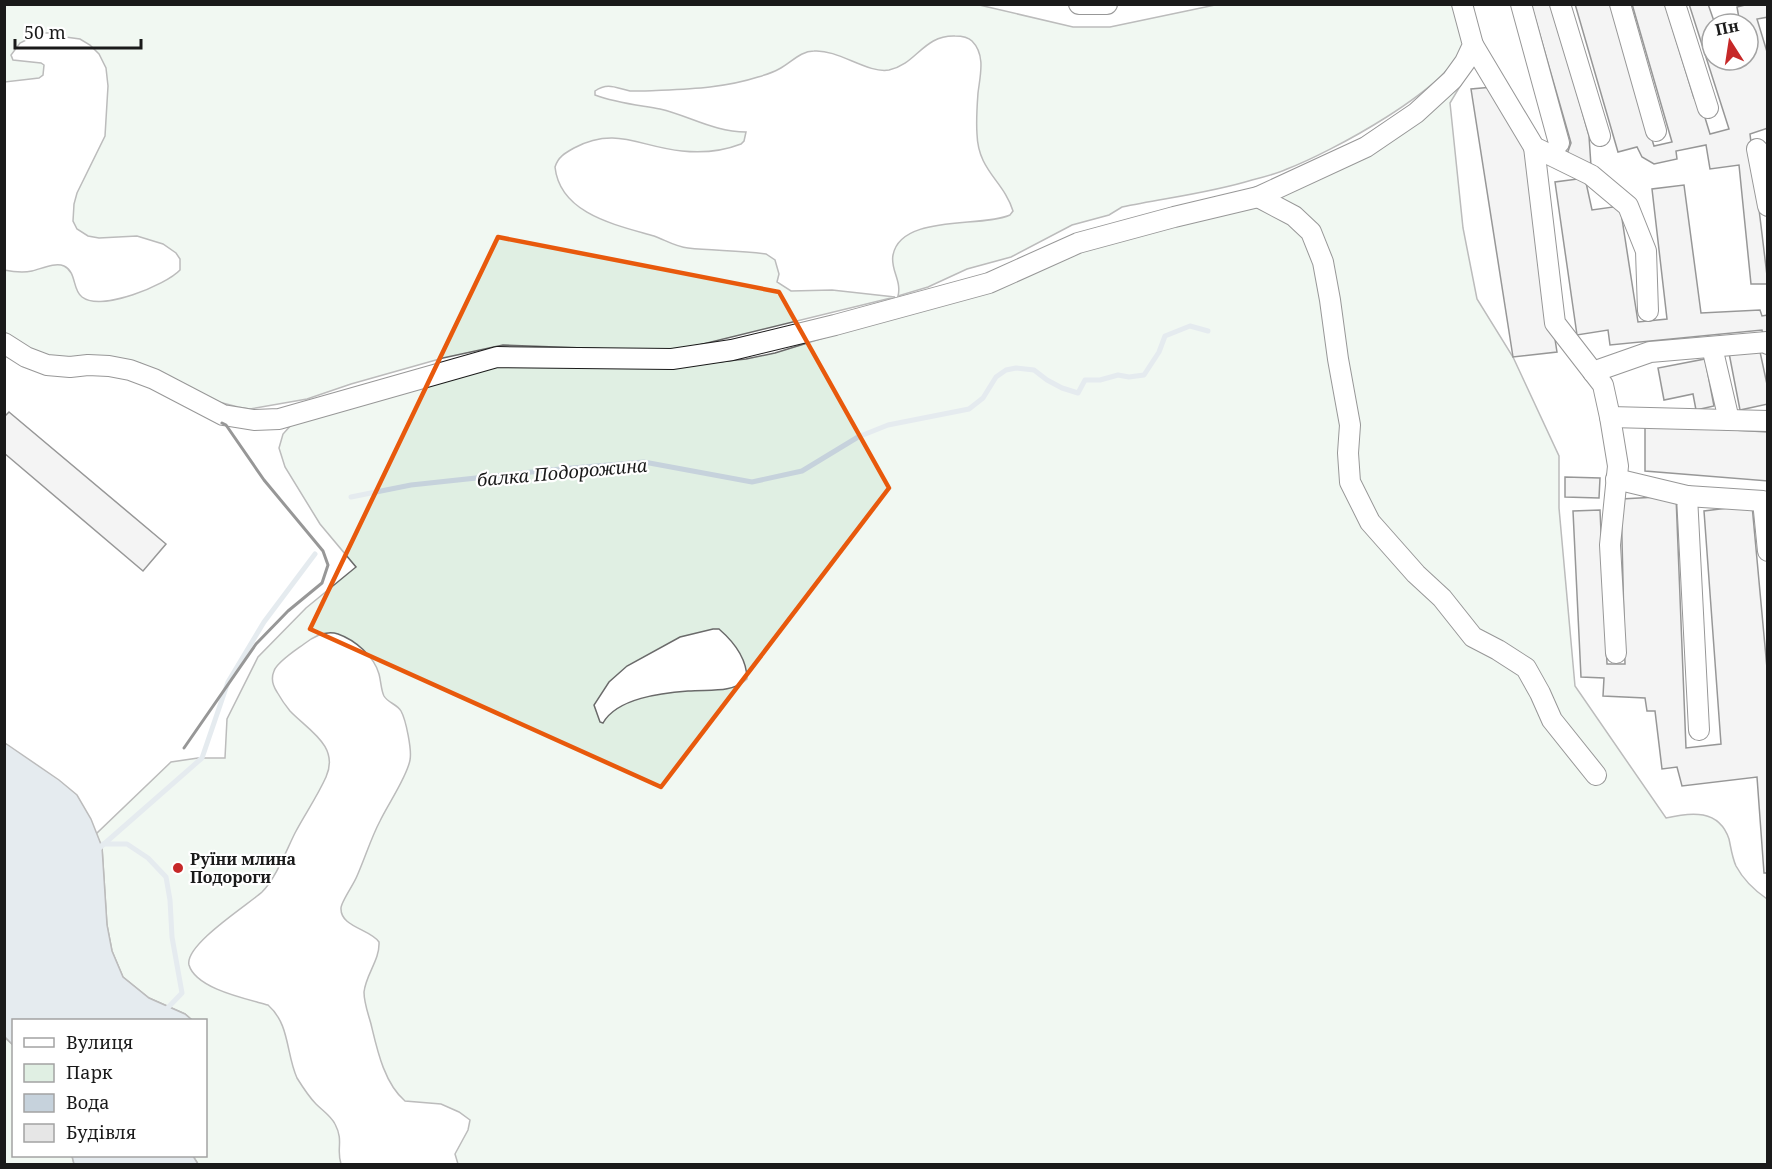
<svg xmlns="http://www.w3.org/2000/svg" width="1772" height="1169" font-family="'Noto Serif',serif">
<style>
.green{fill:#e0efe3;stroke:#6a6a6a;stroke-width:1.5;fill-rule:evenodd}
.water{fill:#c6d2dc;stroke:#6a6a6a;stroke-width:1.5}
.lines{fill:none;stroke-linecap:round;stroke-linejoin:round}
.stream{stroke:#c6d2dc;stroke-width:5}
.building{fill:#e6e6e6;stroke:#1a1a1a;stroke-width:1.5}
.minor-casing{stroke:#1a1a1a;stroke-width:22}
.minor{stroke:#fff;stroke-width:20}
.wall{stroke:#1a1a1a;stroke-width:3}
.marked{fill:none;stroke:#e8590c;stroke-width:4.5;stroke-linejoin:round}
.poi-dot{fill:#c62828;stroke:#fff;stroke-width:2}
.labels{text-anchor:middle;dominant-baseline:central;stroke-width:4.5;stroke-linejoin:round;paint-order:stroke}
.poi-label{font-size:16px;font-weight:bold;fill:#1a1a1a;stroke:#fff;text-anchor:start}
.water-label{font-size:18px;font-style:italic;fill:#1a1a1a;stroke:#fff}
</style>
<rect width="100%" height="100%" fill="#fff"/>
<g class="green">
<path d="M975,4L1073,27H1110L1215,5L1454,4C1456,14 1465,35 1463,44C1452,88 1329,153 1287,169C1276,174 1264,177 1252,180C1210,193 1165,198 1122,207L1109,215L1072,225L1011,257L967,269L928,287L898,296C902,281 890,269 893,255C901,214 981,228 1010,215L1013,211C1004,181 978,171 977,134C976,120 977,107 978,93C980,76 986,55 972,41C968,37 961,36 955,36C923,35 917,64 889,70C868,74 838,49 814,51C800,51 791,63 779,69C772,73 765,75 758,77C721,89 683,89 645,91C640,91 635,91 630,91C616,88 608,82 595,91V95C616,103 638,105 660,109C690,116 714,132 746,132L744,141L741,144C723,151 701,153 682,151C640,147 616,126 574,148C565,153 558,157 555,167C560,214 616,225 654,236C665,240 676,247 688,248C714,251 740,250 766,254L775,260L779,274L777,282L791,291L832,290L895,297L699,345L666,351L503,345L443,358L351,384L307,399L250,409L238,407L211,400L140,363L118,359L51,357L26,347L5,333L4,270C14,272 23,273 32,271C41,269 55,262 64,266C77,272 72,290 82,297C101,312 166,285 180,270V259L176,253L163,244L137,236L99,238L88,236L77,229L73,221L74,204L77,193L105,136L108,86L106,68L99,54L90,45L80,39L58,36L52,33H44L28,39L20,43L11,55L13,60L41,63L44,65L43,75L39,78L5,82V5Z"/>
<path d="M1465,69L1462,83L1450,103L1463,228L1477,299L1513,357L1559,456V508L1575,686L1666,818C1691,812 1719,809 1729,839C1731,848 1732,857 1736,866C1744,881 1754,890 1767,899V1164H458L455,1154L468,1130L470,1120L459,1112L441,1104L405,1101C384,1083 377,1049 371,1024C368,1013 364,1003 364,992C366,974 380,960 379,942C370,929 340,927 341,908C341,902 354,884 357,876C365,858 371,838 380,821C388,804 407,777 410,760C412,750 406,720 401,711C397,704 388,703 384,696C381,690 381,681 379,674C374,656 355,640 338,634C326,630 313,637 304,644C296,650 277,662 274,671C271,678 273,686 277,692C281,699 285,705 290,711C308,730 340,746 326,777C317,797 305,814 295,833C286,851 276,878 262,892C249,904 184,945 189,965C196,989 247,999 268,1005C290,1024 286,1054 297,1078C302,1086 309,1097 316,1104C323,1111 331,1116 335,1124C344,1141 336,1149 341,1164H198L193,1156H206V1020H192L185,1014L149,998L123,977L112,951L107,925L102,847L96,834L171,762L198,758H225L227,719L258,657L306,608L356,567L320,524L285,467L279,448L283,434L293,423L476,370L509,365L699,364L746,359L775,353L846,331L1315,169ZM713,629H719C734,642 747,659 747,679C731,694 709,689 688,691C662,693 617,698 603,723L600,722L594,705L609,682L627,666L680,637Z"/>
<polygon points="4,1037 13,1045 14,1156 72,1156 74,1164 5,1164"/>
</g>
<g class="water">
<polygon points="5,743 59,780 77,795 91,819 102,847 107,925 112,951 123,977 149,998 185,1014 192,1020 14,1020 13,1045 5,1037"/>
<polygon points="72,1156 193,1156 198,1164 74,1164"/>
</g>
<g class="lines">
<g class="stream">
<polyline points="351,497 411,485 560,469 644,462 752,482 802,471 858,437 888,425 969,409 983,398 996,377 1006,370 1016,368 1034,370 1047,380 1062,388 1078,393 1085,380 1100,380 1118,375 1129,377 1144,375 1159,352 1165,336 1190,326 1208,331"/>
<polyline points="103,844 127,844 148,858 166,877 170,900 172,937 182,993 156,1020"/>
<polyline points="96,851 202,758 228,682 264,622 315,554"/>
</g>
</g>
<g class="building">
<polygon points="1531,4 1552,4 1589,136 1591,166 1567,154 1571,143"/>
<polygon points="1575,4 1611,4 1654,146 1672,142 1632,4 1665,4 1694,98 1699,98 1710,134 1729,129 1689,4 1708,4 1715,24 1712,24 1712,60 1748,60 1748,24 1740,24 1737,7 1749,4 1768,4 1768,17 1757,19 1768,55 1768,128 1750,134 1768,284 1751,284 1739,165 1710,169 1706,145 1676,151 1677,159 1654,164 1642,157 1637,147 1618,152"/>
<polygon points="1493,87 1524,142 1557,352 1513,357 1471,89"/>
<polygon points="1585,178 1592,210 1620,206 1638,322 1667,319 1652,189 1684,185 1701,313 1760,310 1762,316 1768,315 1768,334 1763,335 1762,330 1610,345 1608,330 1577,335 1555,182"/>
<polygon points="1759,347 1768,389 1768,404 1740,410 1729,353"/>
<polygon points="1705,359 1714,406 1696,410 1693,394 1664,400 1658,368"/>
<polygon points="9,412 166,544 143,571 4,453 4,417"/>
<polygon points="1645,425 1768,432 1768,481 1645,471"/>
<polygon points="1565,477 1600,478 1599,498 1565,497"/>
<polygon points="1676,496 1686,748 1721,744 1704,511 1752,505 1768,679 1768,873 1764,873 1757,777 1682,786 1677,767 1662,769 1655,711 1647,711 1645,698 1603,696 1604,678 1581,677 1573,511 1600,510 1607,664 1625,664 1621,499"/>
</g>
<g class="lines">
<defs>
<g id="minor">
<polyline points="1079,4 1107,4"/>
<polyline points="1521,4 1559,143"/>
<polyline points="1560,4 1600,136"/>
<polyline points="1620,4 1656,131"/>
<polyline points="1675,4 1708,108"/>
<polyline points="1473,45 1534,147 1591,175 1628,206 1646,251 1648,311"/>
<polyline points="1534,147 1555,323 1603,385 1610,417 1618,466 1610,545 1616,653"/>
<polyline points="1757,149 1768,206"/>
<polyline points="1258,197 1294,216 1311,232 1323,262 1330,300 1338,359 1350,425 1348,453 1350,482 1370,522 1416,574 1442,598 1473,637 1498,650 1526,668 1540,693 1552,720 1596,775"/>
<polyline points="4,343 26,357 47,365 70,367 88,365 109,366 130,370 154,379 223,415 254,420 279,419 497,357 672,359 732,350 835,325 989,283 1078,243 1174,217 1258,197 1366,147 1416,113 1452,80 1465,62 1473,45 1462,4"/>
<polyline points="1712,347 1729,420"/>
<polyline points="1593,372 1650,352 1767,342 1768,344"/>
<polyline points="1610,417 1768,421"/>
<polyline points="1616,479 1687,496 1699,730"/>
<polyline points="1687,496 1763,501 1768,551"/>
</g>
</defs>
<use href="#minor" class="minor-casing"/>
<use href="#minor" class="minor"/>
<polyline class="wall" points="184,748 256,644 288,611 322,583 328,565 323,551 264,480 226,425 222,423"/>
</g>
<path d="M0 0H1772V1169H0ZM498,237L779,292L889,488L661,787L310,629Z" fill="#fff" fill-opacity=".55" fill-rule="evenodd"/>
<path class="marked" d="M498,237L779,292L889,488L661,787L310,629Z"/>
<circle class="poi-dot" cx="178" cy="868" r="6"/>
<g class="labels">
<g class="poi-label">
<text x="190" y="859">Руїни млина<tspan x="190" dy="18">Подороги</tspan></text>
</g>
<g class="water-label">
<text transform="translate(562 472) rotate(-5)">балка Подорожина</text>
</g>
</g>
<rect width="1772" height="1169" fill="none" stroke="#1a1a1a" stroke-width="12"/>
<rect x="12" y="1019" width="195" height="138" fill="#ffffff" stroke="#a3a3a3" stroke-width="1.5"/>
<rect x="24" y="1038" width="30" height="9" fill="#ffffff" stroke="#a3a3a3" stroke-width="1.5"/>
<text x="66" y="1049" font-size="18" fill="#1a1a1a">Вулиця</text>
<rect x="24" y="1064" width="30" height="18" fill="#e0efe3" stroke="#a3a3a3" stroke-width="1.5"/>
<text x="66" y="1079" font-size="18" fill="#1a1a1a">Парк</text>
<rect x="24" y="1094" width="30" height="18" fill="#c6d2dc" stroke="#a3a3a3" stroke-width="1.5"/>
<text x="66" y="1109" font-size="18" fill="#1a1a1a">Вода</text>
<rect x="24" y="1124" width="30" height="18" fill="#e6e6e6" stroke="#a3a3a3" stroke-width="1.5"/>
<text x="66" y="1139" font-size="18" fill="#1a1a1a">Будівля</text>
<g transform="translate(1730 42) rotate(348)"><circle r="28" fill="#ffffff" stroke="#a3a3a3" stroke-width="1.5"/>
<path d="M0-4.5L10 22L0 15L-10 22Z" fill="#c62828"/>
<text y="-9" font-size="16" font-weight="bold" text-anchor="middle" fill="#1a1a1a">Пн</text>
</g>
<path d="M15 39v9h126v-9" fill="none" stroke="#1a1a1a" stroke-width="3"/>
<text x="24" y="39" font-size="18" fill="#1a1a1a" stroke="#ffffff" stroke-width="4.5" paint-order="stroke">50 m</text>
</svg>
